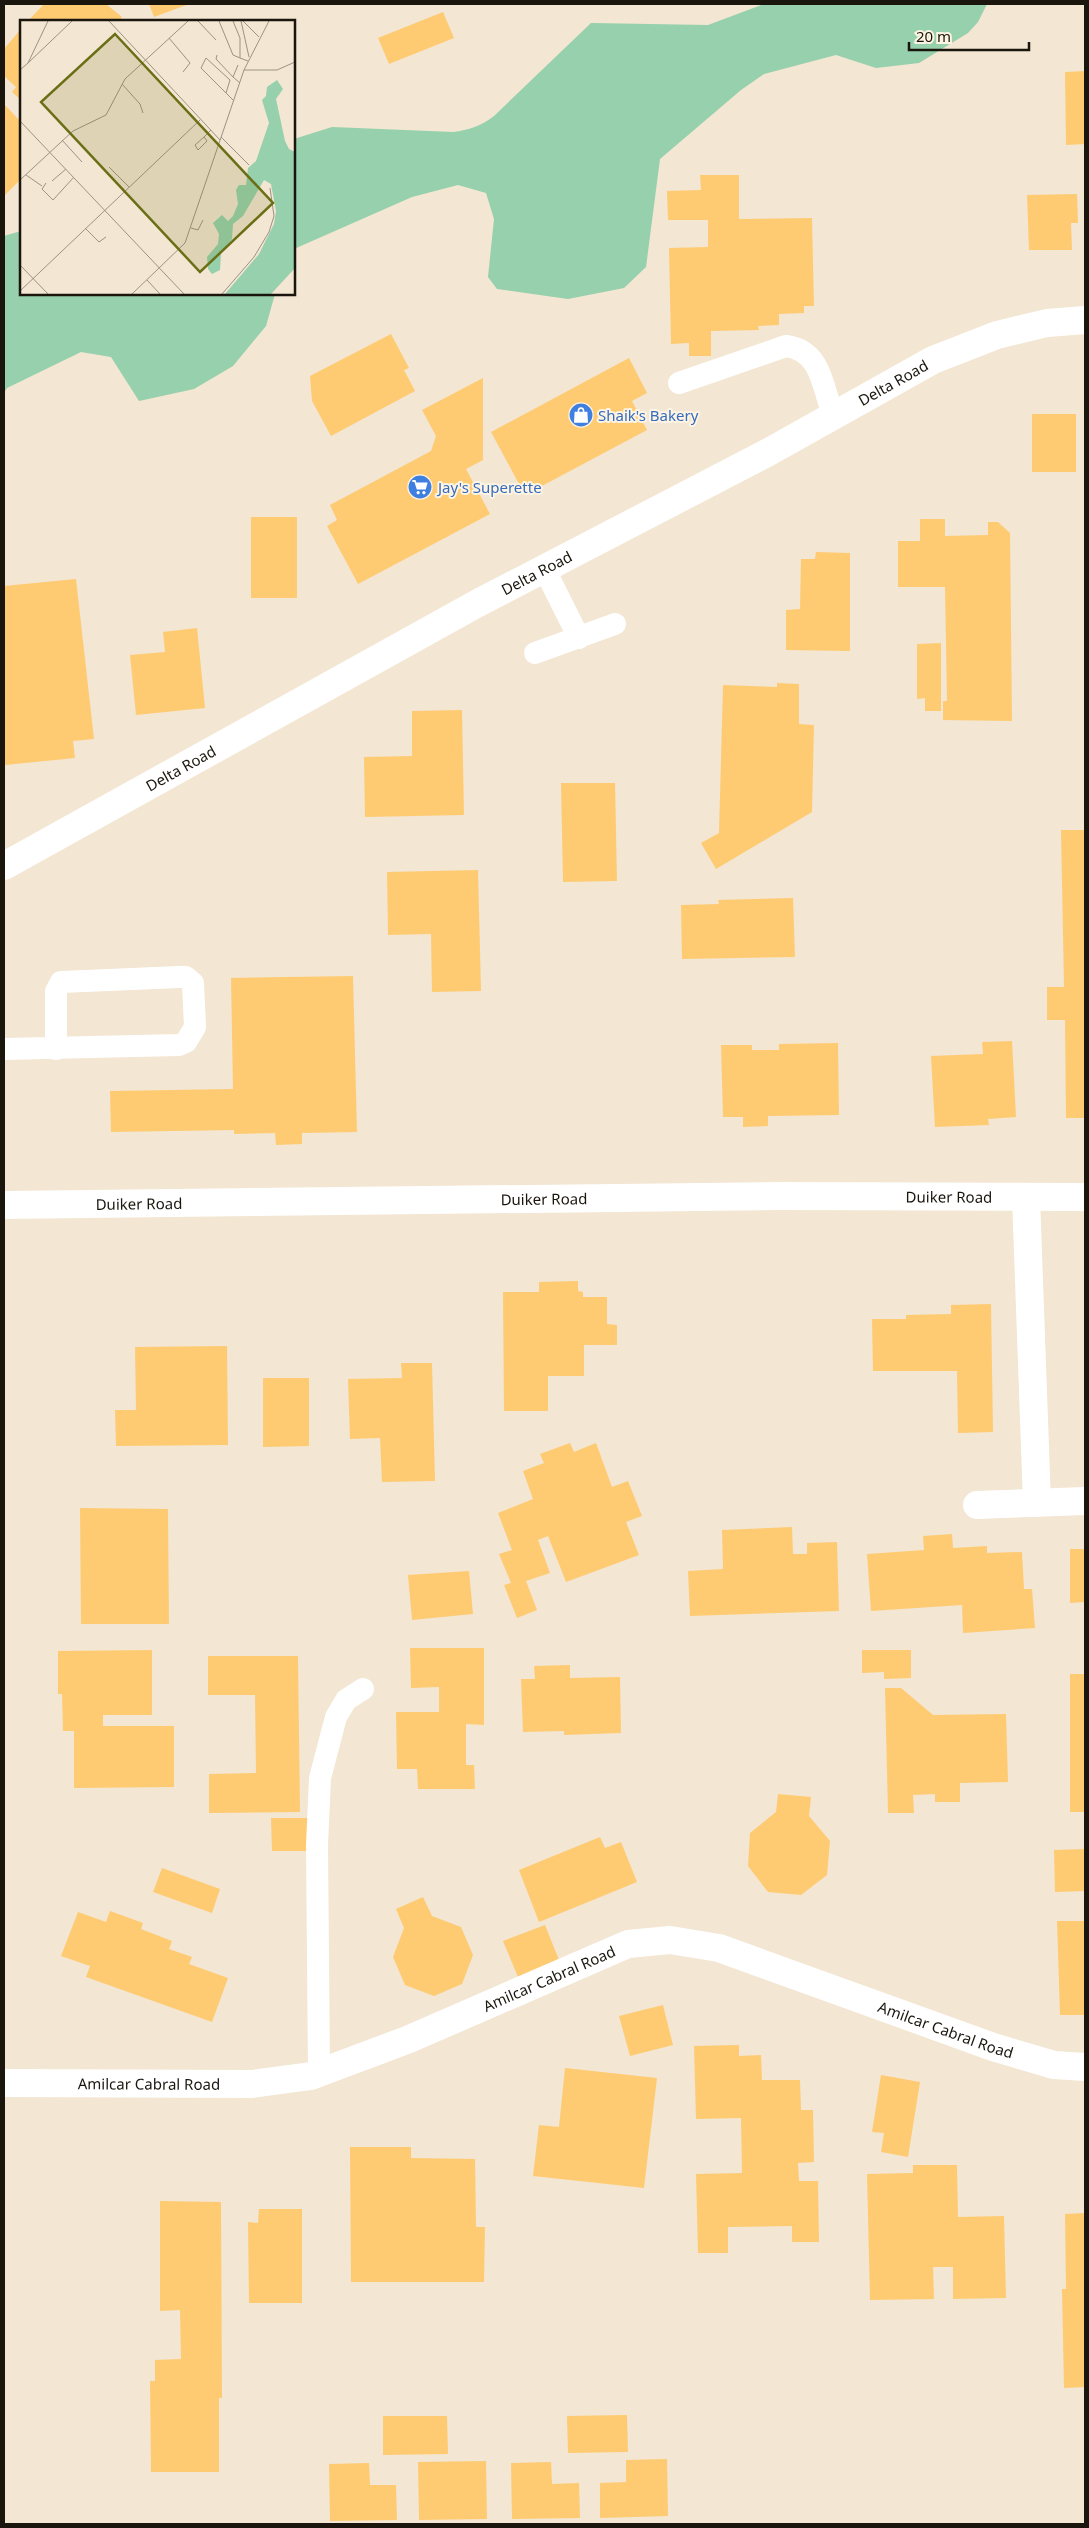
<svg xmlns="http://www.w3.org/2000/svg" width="1089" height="2528" font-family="'Noto Sans',sans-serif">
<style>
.green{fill:#96d0ac}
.building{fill:#fecb72}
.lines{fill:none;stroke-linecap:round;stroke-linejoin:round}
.service{stroke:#fff;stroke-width:22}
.minor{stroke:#fff;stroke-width:28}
.labels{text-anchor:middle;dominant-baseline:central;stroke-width:4;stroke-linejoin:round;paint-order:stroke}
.street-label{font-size:15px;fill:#1a160e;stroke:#fef4e3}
.shop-label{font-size:15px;fill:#366cbe;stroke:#fef4e3;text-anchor:start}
.inset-road{fill:none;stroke:#9c9384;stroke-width:1}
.view{fill:#6a6f15;fill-opacity:0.15;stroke:#6a6f15;stroke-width:2.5}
.inset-edge{fill:none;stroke:#1a160e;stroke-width:2.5}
</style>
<rect width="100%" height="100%" fill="#f3e6d2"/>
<g class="green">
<path d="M764,4H987L978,22L968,33L919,63L876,68L836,55L764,74L741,90L660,159L646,267L624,288L568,299L497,289L488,277L494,219L486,193L458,185L412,197L294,249V139L332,127L453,132C469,130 481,126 494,116L591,23L708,25Z"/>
<polygon points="21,231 21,294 275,294 266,326 233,366 194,389 139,401 111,357 81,352 7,388 4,393 4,236"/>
</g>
<g class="building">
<polygon points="44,4 106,4 122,17 119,21 28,21"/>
<polygon points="149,4 189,4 154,17"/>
<polygon points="443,12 454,38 389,64 378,38"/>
<polygon points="21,29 21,100 12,92 16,87 4,76 4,49"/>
<polygon points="1085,71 1085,144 1066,145 1065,72"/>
<polygon points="4,104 21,122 21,179 4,196"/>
<polygon points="700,175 739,175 739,219 812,218 814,306 804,306 804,313 779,314 779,325 758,326 759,330 711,331 711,356 689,356 689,343 671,344 669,248 708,247 708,220 668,220 667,191 701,190"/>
<polygon points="1077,194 1078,223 1071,223 1072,250 1029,250 1027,195"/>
<polygon points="391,334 409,368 404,370 415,391 331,436 312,401 310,376"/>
<polygon points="629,358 647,393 632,401 647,430 525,495 491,432"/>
<polygon points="483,378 483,460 466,469 490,514 358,584 327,526 337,520 330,505 431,451 436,436 422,410"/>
<rect x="1032" y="414" width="44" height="58"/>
<rect x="251" y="517" width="46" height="81"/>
<polygon points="920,519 945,519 945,536 988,535 988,522 998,522 1010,533 1012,721 943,720 943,701 947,701 945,587 898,587 898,541 920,541"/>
<polygon points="816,552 850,553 850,651 786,650 786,610 800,609 801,559 815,559"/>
<polygon points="76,579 94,739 73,741 75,758 5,765 4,586"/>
<polygon points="197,628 205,708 136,715 130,655 165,652 163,632"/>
<polygon points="941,643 941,711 925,711 925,698 917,699 917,644"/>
<polygon points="777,683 799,684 799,724 814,725 812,812 716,869 701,843 719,833 723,685 777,687"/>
<polygon points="462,710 464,815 365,817 364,757 412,756 412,711"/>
<polygon points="561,783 615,783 617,881 563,882"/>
<polygon points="1061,830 1085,830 1085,1118 1066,1118 1065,1020 1047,1020 1047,987 1064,987"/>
<polygon points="478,870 481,991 432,992 431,934 388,935 387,872"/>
<polygon points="793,898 795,957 682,959 681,905 719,904 718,900"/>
<polygon points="353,976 357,1132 302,1133 302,1144 276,1145 275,1133 234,1134 234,1130 111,1132 110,1091 233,1089 231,978"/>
<polygon points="1012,1041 1016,1117 988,1119 989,1125 935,1127 931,1056 983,1054 982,1042"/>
<polygon points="838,1043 839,1115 768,1116 768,1126 743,1127 743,1117 723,1117 721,1045 752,1045 752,1050 779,1050 779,1044"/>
<polygon points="578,1281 578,1291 583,1292 583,1297 607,1297 607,1324 617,1325 617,1345 584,1345 584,1376 548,1376 548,1411 504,1411 503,1292 539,1292 539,1282"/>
<polygon points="991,1304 993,1432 958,1433 957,1371 873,1371 872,1319 906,1319 906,1315 951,1314 951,1305"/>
<polygon points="227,1346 228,1445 116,1446 115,1410 136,1410 135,1347"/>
<polygon points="401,1363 432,1363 435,1481 382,1482 380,1438 350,1439 348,1379 402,1378"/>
<polygon points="263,1378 309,1378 309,1446 263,1447"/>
<polygon points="570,1443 574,1452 596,1443 612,1487 628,1481 642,1516 626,1522 639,1555 566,1582 548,1536 538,1540 550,1573 526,1581 537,1610 517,1618 504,1585 511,1583 499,1554 512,1550 498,1513 533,1499 523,1471 544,1463 540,1454"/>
<polygon points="80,1508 168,1509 169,1624 81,1624"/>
<polygon points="792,1527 793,1554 807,1554 807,1543 837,1542 839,1611 690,1616 688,1571 723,1569 722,1530"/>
<polygon points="952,1534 953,1548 987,1546 987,1553 1022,1552 1024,1589 1032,1589 1035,1628 963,1633 962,1605 871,1611 867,1554 924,1550 923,1536"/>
<polygon points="1070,1549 1085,1549 1085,1602 1070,1603"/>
<polygon points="469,1571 473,1614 412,1620 408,1575"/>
<polygon points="410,1648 484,1648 484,1725 466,1724 466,1765 474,1765 475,1789 418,1789 417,1769 397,1769 396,1712 439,1712 439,1687 411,1688"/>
<polygon points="152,1650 152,1715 103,1715 103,1726 174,1726 174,1787 74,1788 74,1731 63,1731 62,1694 58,1694 58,1651"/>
<polygon points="862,1650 911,1650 911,1678 884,1679 884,1672 862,1673"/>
<polygon points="208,1656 298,1656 300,1812 209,1813 209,1774 256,1773 255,1695 208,1695"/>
<polygon points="570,1665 570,1678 620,1677 621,1733 564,1735 564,1731 523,1732 521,1679 535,1679 534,1666"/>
<rect x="1070" y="1674" width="15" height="138"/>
<polygon points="885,1688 901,1688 933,1715 1006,1714 1008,1782 960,1783 960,1802 935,1802 935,1794 913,1795 914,1813 888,1813"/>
<polygon points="778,1794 811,1797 809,1816 830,1841 827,1875 801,1895 768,1892 748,1866 750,1833 776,1812"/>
<polygon points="271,1818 311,1818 311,1851 272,1851"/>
<polygon points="600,1837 605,1848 621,1842 637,1882 539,1922 519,1870"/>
<polygon points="1085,1849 1085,1891 1055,1892 1054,1850"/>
<polygon points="162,1868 220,1889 212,1913 153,1892"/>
<polygon points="423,1897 432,1916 461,1927 473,1955 462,1984 434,1996 405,1985 393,1957 404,1928 396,1909"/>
<polygon points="110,1911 143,1923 141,1929 172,1941 169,1949 192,1957 189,1964 228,1978 212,2022 86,1977 90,1966 61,1956 78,1912 106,1922"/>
<polygon points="1057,1921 1085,1921 1085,2015 1060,2015"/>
<polygon points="545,1925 559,1960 518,1977 503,1941"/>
<polygon points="663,2005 673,2045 630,2056 619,2016"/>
<polygon points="739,2045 739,2056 761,2055 762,2080 800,2080 801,2110 813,2110 814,2162 798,2163 799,2181 818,2181 819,2242 792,2242 792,2226 728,2227 728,2253 698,2253 696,2174 742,2173 741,2118 696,2119 694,2046"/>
<polygon points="565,2068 657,2078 644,2188 533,2176 539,2125 559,2127"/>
<polygon points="881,2075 920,2082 908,2157 881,2152 884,2133 872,2132"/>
<polygon points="350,2147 411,2147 411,2158 475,2159 476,2227 485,2227 484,2282 351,2282"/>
<polygon points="913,2165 957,2165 958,2217 1004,2216 1006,2298 953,2299 953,2267 933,2267 934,2299 870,2300 867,2174 913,2173"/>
<polygon points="160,2201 221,2202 222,2398 219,2398 219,2472 151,2472 150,2381 155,2381 155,2360 181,2359 180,2310 160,2311"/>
<polygon points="259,2209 302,2209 302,2303 249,2303 248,2222 258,2223"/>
<polygon points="1085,2213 1085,2387 1064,2388 1062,2289 1066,2289 1065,2214"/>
<polygon points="627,2415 628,2452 568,2453 567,2416"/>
<polygon points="383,2416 447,2416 448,2454 383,2455"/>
<polygon points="667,2459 668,2516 600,2518 600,2483 626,2482 626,2460"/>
<polygon points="486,2461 487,2519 419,2520 418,2462"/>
<polygon points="551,2462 552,2484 579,2483 580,2518 512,2519 511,2463"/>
<polygon points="369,2463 370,2485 396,2485 397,2520 330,2521 329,2464"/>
</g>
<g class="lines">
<g class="service">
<path d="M679,383L786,346C821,350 823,387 833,416"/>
<polyline points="544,568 579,638"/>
<polyline points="535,653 615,624"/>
<polyline points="4,1049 179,1045 186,1042 195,1027 193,983 186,977 179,977 61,982 56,991 56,1049"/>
<polyline points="319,2073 317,1845 320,1778 336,1717 346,1700 363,1689"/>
</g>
<g class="minor">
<path id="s1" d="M4,866L478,603L765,454L933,360L997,335L1047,323L1085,320"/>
<polyline points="1026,1197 1037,1503"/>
<path id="s2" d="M4,1205L777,1196L1085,1197"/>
<polyline points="977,1505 1085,1501"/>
<path id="s3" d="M4,2083L252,2084L311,2076L407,2040L628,1944L670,1940L719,1948L993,2047L1054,2065L1085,2067"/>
</g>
</g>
<defs>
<symbol id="shop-disc" viewBox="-11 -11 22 22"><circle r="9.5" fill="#3f7fe0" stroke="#fef4e3"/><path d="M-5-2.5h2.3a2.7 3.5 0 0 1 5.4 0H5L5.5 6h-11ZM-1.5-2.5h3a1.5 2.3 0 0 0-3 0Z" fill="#fff"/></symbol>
<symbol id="supermarket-disc" viewBox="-11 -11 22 22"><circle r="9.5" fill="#3f7fe0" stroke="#fef4e3"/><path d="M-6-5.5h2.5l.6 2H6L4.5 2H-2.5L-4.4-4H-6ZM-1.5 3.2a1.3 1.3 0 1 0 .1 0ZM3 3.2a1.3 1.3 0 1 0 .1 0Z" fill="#fff"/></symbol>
</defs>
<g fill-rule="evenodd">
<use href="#shop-disc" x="567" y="401" width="28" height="28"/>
<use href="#supermarket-disc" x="406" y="473" width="28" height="28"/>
</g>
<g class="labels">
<g class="street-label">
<text stroke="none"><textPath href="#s1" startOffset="1012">Delta Road</textPath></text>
<text stroke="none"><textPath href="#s1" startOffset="608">Delta Road</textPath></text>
<text stroke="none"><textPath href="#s1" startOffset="202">Delta Road</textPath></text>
<text stroke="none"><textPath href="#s2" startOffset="945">Duiker Road</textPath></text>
<text stroke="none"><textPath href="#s2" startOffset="540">Duiker Road</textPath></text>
<text stroke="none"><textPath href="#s2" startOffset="135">Duiker Road</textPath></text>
<text stroke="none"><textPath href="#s3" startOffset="565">Amilcar Cabral Road</textPath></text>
<text stroke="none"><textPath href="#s3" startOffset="984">Amilcar Cabral Road</textPath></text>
<text stroke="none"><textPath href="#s3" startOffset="145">Amilcar Cabral Road</textPath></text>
</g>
<g class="shop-label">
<text x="598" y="415">Shaik's Bakery</text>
<text x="438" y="487">Jay's Superette</text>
</g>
</g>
<g transform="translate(20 20)">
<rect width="275" height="275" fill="#f3e6d2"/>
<path d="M257,60L263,69L256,79L265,121L269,129L275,132V248L251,274H205L239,234L254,204L256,191L251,164L244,160L223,196L213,204L212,219L201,233L200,250L192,254L188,249L187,237L198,224L199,214L193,203L202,195L208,201L213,196L218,184L216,170L219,165H226L228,148L236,141L249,103L242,80L246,76L247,67Z" fill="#96d0ac"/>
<path class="inset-road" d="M89,1L200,120M178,1L196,20M199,1L213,35L220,38M213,1L220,18V38L228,41M221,1L229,37M223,1L239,17M149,18L170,43L163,52M197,35L196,39L213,57M8,43L52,1M218,45L213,57L220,63M0,50L8,43L28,1M224,50H257L275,42M102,64L120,84L123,93M206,73L210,60L186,38L181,48L214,81M0,101L164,274M184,117L187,121L178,130L175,125L184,117L191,110M201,117L229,145M42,120L62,142M89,147L109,167M6,155L22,166M0,160L53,111L86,95L105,59L168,1M32,161L46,149M26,163L22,169L33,180L54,157M65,208L79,222L86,217M171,208L178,210L183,200M0,245L28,274M127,260L140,274M0,271L180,100M112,274L165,223L224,50L249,1M202,274L234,237L249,212L254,196L250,168"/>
<path class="view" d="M95,14L253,183L180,252L21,82Z"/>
<rect width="275" height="275" class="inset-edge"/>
</g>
<rect width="1089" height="2528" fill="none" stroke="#1a160e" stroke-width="10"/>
<path d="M909 42v8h120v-8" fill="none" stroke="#1a160e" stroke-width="2.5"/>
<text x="916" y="42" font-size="15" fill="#1a160e" stroke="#fef4e3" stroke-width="4" paint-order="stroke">20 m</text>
</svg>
